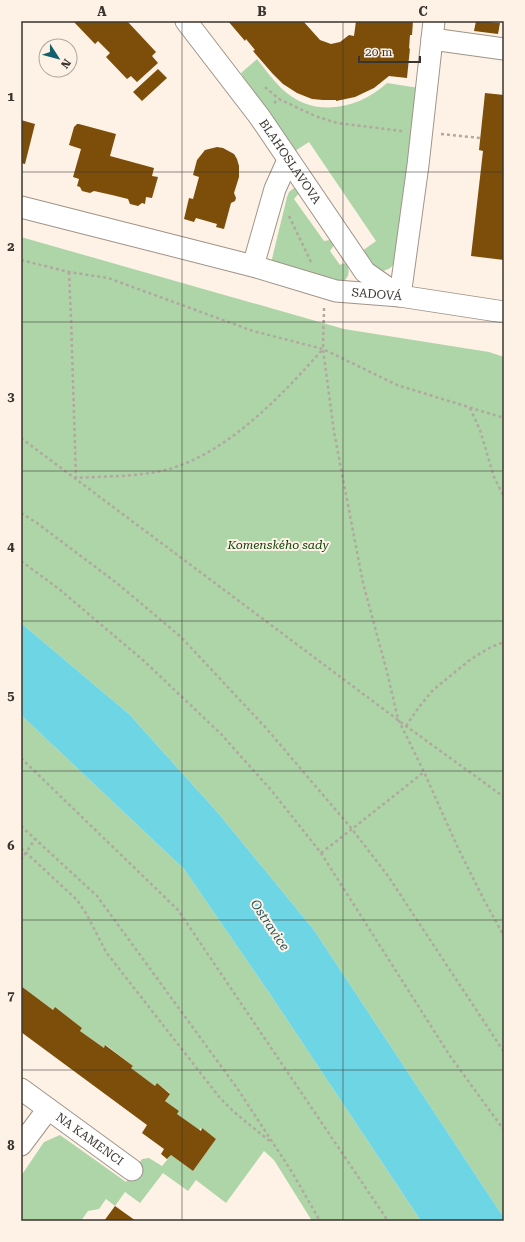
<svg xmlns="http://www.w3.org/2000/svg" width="525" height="1242" font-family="'Roboto Serif',serif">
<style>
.green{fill:#add5a8}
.water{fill:#6ed5e5}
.building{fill:#7d4d0a}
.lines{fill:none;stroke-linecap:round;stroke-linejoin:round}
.minor-casing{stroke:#9f9489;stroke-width:23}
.path{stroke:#b1a89f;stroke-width:2.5;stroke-dasharray:3 3;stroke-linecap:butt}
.minor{stroke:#fff;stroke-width:21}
.grid{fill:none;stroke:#38342f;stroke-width:1;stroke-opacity:0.55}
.labels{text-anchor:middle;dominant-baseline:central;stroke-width:4;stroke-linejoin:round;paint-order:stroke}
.street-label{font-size:12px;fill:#38342f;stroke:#fef2e6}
.park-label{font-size:12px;font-style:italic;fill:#063d02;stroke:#fef2e6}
.water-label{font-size:13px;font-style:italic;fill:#28565d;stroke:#fef2e6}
.neatline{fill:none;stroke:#38342f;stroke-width:1.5}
.grid-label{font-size:13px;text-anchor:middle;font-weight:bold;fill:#38342f}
</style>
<rect width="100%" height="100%" fill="#fef2e6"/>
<g class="green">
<path d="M257,59C265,69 272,79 281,88C313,119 357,110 387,83L419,88L396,261C392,267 389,270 382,271L370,264L362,251L376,241L309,142L292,153L241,73Z"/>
<path d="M294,188H296L300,192L294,199L324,241L330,240L334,245L330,251L340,265L344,263L347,264C350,272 349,277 343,282L271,263L287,197L289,192Z"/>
<polygon points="21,237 344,329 489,352 504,357 504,1218 314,930 219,814 129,714 21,623"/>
<polygon points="21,715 184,869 270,994 421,1221 312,1221 274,1160 264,1151 226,1203 196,1180 188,1191 163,1173 140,1203 125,1192 115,1206 106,1199 99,1209 88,1211 81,1221 21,1221 21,1176 44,1142 60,1135 126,1182 142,1159 149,1158 162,1166 171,1155 193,1171 216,1139 201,1128 199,1130 177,1114 179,1111 165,1101 170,1093 157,1083 155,1086 131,1068 133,1066 106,1045 104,1048 80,1031 82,1028 55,1007 53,1010 21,986"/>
</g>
<polygon class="water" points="21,623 129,714 219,814 314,930 504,1218 504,1221 421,1221 270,994 184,869 21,715"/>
<g class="building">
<polygon points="73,21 127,21 156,52 152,56 158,63 137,82 131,76 127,79 106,57 110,53 98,41 95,44"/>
<polygon points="228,21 303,21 320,40 331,44 340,42 349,35 354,36 356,21 413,21 412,35 410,35 409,49 410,48 407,78 389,76 374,88 355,97 336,101 336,100 323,100 312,99 297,93 283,84 272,73 253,51 255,50 246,39 245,41"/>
<polygon points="476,21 500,23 498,34 474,31"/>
<polygon points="158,69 167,78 142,101 133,92"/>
<polygon points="485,93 504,95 504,260 471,256 483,151 479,150"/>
<polygon points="21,120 35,124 25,164 21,163"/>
<polygon points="77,124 79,124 116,134 110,156 154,168 152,176 158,177 152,198 146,197 145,204 142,203 138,206 130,204 128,199 112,195 94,191 90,193 82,191 80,187 77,186 79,179 73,177 81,149 69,145 74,127"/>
<polygon points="217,147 223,148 234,154 237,159 239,166 239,177 234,193 236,198 235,201 231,203 224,229 216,227 217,224 196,218 194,222 184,219 189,198 193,199 199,177 193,175 197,160 205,150"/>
<polygon points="21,986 53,1010 55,1007 82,1028 80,1031 104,1048 105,1045 133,1066 131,1068 155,1086 157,1083 170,1094 165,1101 179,1111 177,1114 201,1131 202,1128 216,1139 193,1171 171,1155 167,1159 161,1154 164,1149 142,1133 147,1125 21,1032"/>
<polygon points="115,1206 136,1221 104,1221"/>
</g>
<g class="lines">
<defs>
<g id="minor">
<path id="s1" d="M186,21L259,116L365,272L398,295"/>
<polyline points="432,39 504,49"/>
<path id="s2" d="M21,207L253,266L336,291L400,296L504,312"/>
<polyline points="253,266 275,189 288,160"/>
<polyline points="400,296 418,165 434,21"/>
<path id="s3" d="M21,1089L132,1170"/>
<polyline points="21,1145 48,1109"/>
</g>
</defs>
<use href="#minor" class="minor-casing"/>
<g class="path">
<polyline points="265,87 279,99"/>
<polyline points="274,103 279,99 315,116 337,123 402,131"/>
<polyline points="441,134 480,138"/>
<polyline points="289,216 311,262"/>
<polyline points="21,260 69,272 108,278 253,331 323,349 397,385 504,418"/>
<path d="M69,272L71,318L76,478C107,476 140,477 169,469C229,452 283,394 323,349"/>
<polyline points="324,308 323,349 334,432 363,583 387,672 398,719 424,772 458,848 484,900 504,936"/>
<polyline points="470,408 480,430 494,477 504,497"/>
<polyline points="21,438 406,726 504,797"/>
<polyline points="21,513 37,523 118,584 181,637 266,728 352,829 388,876 504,1052"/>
<polyline points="21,561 59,589 144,661 221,734 271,790 321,853 450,1056 504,1130"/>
<polyline points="406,726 419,707 433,690 471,659 491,647 504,642"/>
<polyline points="21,758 178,910 388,1221"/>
<polyline points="21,826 97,896 237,1088 292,1172 320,1221"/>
<polyline points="21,848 77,900 87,915 106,952 220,1098 234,1112 272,1143"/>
<polyline points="321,853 352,829 424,772"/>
<polyline points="21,860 35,839"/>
</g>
<use href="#minor" class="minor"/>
</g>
<path class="grid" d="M182,21V1221M343,21V1221M21,172H504M21,322H504M21,471H504M21,621H504M21,771H504M21,920H504M21,1070H504"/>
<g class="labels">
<g class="street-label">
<text stroke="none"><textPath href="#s1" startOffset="175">BLAHOSLAVOVA</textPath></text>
<text stroke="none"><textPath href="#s2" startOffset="367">SADOVÁ</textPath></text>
<text stroke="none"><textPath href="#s3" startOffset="85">NA KAMENCI</textPath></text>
</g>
<g class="park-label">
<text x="278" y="545">Komenského sady</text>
</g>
<g class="water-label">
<text transform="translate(270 925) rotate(56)">Ostravice</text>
</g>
</g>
<rect width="525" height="1242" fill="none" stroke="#fef2e6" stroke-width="44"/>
<g transform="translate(58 58) rotate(126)"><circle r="19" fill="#fef2e6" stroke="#afa69d"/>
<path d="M0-3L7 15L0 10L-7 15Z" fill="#14606c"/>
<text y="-6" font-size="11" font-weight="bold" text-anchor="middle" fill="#38342f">N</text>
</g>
<path d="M359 56v6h61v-6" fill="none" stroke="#38342f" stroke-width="2"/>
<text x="365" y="56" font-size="12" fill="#38342f" stroke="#fef2e6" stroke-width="3" paint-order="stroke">20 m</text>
<rect x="22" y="22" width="481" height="1198" class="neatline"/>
<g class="grid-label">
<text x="102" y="16">A</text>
<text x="262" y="16">B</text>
<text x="423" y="16">C</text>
<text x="11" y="101">1</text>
<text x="11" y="251">2</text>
<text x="11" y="401">3</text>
<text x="11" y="551">4</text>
<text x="11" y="700">5</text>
<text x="11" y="850">6</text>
<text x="11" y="1000">7</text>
<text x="11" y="1150">8</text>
</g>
</svg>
